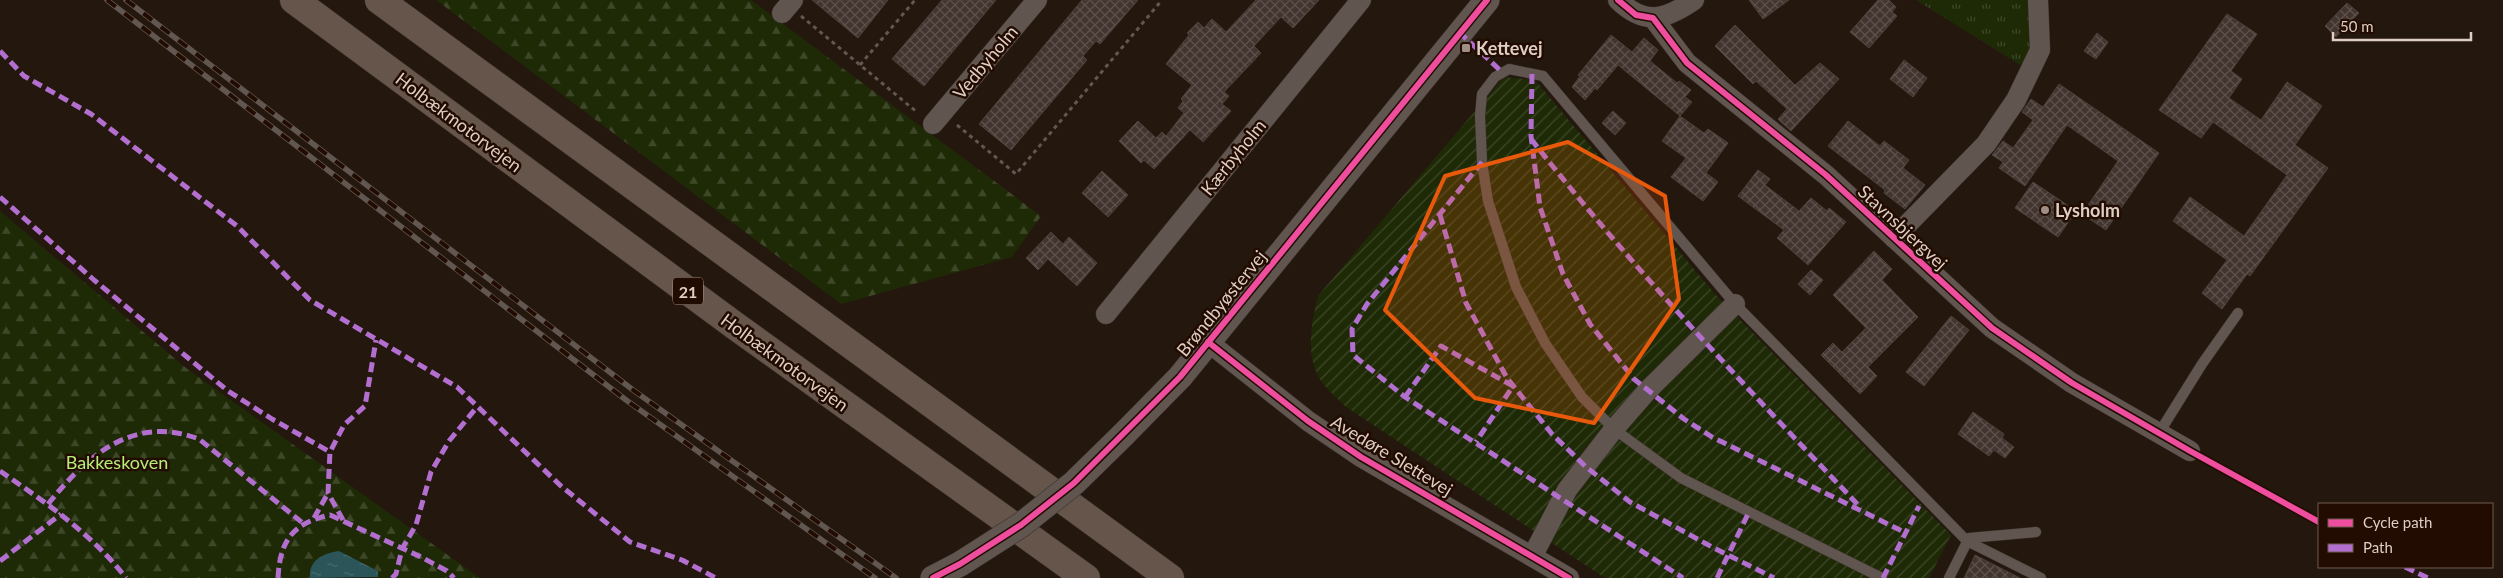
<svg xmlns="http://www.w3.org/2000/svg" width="2503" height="578" font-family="Lato,sans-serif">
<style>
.grass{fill:url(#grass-tufts)}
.forest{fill:url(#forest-firs)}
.garden{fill:url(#garden-furrows)}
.water{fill:url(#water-ripples)}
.building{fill:url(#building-cross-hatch);stroke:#4d413c}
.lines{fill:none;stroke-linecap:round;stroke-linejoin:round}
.service-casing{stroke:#3b312c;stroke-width:11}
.minor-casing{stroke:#3b312c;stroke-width:21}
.tertiary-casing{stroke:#3b312c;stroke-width:26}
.motorway-casing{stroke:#3b312c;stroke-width:29}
.path{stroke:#615852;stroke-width:3;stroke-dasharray:4 4;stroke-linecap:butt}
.service{stroke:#60554f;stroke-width:10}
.minor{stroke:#60554f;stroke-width:20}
.tertiary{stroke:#60554f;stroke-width:25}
.motorway{stroke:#65554a;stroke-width:28}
.rail-casing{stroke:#615750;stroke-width:5.5}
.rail{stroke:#220c01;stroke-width:4;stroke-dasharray:11;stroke-linecap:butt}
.tertiary-bridge-casing{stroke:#3b312c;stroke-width:26;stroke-linecap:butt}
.tertiary-bridge{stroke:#60554f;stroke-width:25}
.quiet{stroke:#b36fd0;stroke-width:5;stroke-dasharray:10 5;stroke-linecap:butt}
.cycleway-casing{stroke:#220c01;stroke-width:9}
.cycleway{stroke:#ef4d9e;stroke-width:6}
.marked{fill:#e8590c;fill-opacity:0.2;stroke:#e8590c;stroke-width:4;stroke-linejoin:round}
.poi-dot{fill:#9e8e85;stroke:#220c01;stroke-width:2}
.labels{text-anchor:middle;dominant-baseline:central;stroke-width:5;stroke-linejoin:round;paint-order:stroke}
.shield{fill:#220c01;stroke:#a6948a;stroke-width:1}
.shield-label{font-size:16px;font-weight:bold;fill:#dfcec5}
.poi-label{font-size:18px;font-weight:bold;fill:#dfcec5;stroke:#220c01;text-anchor:start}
.street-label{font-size:18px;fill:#dfcec5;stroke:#220c01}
.park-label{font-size:18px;fill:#b6ed76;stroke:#220c01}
</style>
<defs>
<pattern id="grass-tufts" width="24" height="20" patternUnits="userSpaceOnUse" patternTransform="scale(1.25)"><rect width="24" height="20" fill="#1e2a06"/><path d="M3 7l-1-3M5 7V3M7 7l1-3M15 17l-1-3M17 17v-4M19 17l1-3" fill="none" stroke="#3e4829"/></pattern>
<pattern id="forest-firs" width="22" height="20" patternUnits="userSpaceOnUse" patternTransform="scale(1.25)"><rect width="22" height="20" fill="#1e2a06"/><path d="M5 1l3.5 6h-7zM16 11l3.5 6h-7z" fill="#3e4829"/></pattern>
<pattern id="garden-furrows" width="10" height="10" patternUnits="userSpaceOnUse" patternTransform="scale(1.25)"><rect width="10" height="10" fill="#1e2a06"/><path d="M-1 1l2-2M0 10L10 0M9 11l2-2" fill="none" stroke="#3e4829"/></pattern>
<pattern id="water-ripples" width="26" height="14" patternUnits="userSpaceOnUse" patternTransform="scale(1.25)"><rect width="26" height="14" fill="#2b5558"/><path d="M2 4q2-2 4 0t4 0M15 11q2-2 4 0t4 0" fill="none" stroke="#496c6e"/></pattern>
<pattern id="building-cross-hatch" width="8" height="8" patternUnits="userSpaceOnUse" patternTransform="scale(1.25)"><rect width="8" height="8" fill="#423530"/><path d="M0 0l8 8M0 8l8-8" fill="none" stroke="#5d514c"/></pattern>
</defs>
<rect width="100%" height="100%" fill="#24170e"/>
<polygon class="grass" points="1916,0 2032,0 2031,53 2025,68"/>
<g class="forest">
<polygon points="436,0 751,0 1041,216 1012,257 841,304"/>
<polygon points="0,211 186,368 480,578 377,578 378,571 339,551 309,572 310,578 0,578"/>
</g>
<path class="garden" d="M1504,77L1535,80L1715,294L1951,535L1929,578H1605L1346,407C1339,400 1331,393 1324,385C1304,360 1311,325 1318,296Z"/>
<path class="water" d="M339,551L378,571V577L310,578C308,560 324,553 339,551Z"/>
<g class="building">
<polygon points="812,0 888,0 858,38"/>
<polygon points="942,0 996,0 924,86 892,59"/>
<polygon points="1082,0 1138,0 1100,44 1096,41 1083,56 1087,60 1011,150 979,124"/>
<polygon points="1256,0 1319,0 1293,28 1281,17 1254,46 1261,53 1224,92 1229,96 1222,104 1231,111 1203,142 1190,130 1154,169 1144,160 1141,163 1119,141 1138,121 1156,138 1162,132 1166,136 1184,113 1178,108 1183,101 1181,99 1192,85 1166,64 1189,35 1187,33 1198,22 1204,28 1212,19 1226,32"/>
<polygon points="1749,0 1789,0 1763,19"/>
<polygon points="1878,0 1889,0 1896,7 1892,12 1897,16 1869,48 1850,32"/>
<polygon points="2347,3 2359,13 2336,37 2325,26"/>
<polygon points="2227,14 2257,34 2231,71 2242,79 2229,98 2261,120 2287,82 2322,106 2295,145 2328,168 2250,276 2247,274 2222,309 2202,293 2227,260 2173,221 2190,197 2244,236 2287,175 2213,122 2201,138 2159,110"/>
<polygon points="1735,25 1795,85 1820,63 1839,79 1791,131 1778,119 1787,109 1756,81 1753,84 1715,46"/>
<polygon points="2097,33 2108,42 2096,59 2084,51"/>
<polygon points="1611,35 1632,52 1644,38 1658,50 1650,61 1677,83 1679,81 1691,90 1685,97 1692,102 1680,116 1618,65 1597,90 1595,88 1585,100 1572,87 1580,76 1578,75"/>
<polygon points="1904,60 1927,78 1913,97 1890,79"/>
<polygon points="2059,84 2159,153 2106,230 2082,214 2118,161 2067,125 2025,186 1999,168 2003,162 1992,155 2003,141 2013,148 2033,120 2022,112 2031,99 2043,107"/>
<polygon points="1613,111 1626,123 1615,135 1602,123"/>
<polygon points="1680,116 1704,133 1708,129 1728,143 1706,173 1718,182 1703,201 1671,177 1686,158 1662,141"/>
<polygon points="1848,121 1880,146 1884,141 1909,160 1903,168 1925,185 1905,209 1884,193 1885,190 1828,146"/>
<polygon points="1758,170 1770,179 1765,185 1799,211 1811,198 1827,211 1829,208 1846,222 1808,265 1777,238 1784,230 1738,196"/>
<polygon points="1102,171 1128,195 1108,217 1082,193"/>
<polygon points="2033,182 2076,211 2058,237 2015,208"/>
<polygon points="1051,232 1063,244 1069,237 1097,263 1077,286 1048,259 1038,270 1026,258"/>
<polygon points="1874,251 1892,269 1882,280 1918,317 1868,367 1877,376 1860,394 1821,355 1833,343 1842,352 1866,328 1833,295"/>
<polygon points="1811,270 1823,280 1810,295 1798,284"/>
<polygon points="1951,316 1969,330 1924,386 1906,372"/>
<polygon points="1973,412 2004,434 2002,438 2014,447 2005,458 1994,450 1989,456 1958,434"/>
<polygon points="1975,555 2020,578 1964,578"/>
</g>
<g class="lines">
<defs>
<g id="service">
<polyline points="2159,433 2202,364 2238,313"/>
<polyline points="1882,578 1681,478 1614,429 1582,397 1545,343 1516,287 1488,201 1482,162 1480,116 1482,94 1495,77 1509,69 1543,76 1735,304 1967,541 2041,578"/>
<polyline points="1949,578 1969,538 2036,532"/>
</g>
<g id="minor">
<path d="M1618,0C1645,26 1665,20 1694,0"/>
<polyline points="782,13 793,0"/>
<polyline points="1653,18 1687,63 1826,175 1992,328 2072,383 2190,451"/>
<polyline points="933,124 1037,0"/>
<polyline points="1894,238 1986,144 2016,100 2040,50 2038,0"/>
<polyline points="1106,314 1361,0"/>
<polyline points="1208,342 1308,421 1361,457 1569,578"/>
<polyline points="1533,555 1567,490 1614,429 1648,390 1735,304"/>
</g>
<g id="tertiary">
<polyline points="1123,435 1180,377 1487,0"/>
<polyline points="933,578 960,564"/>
</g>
<g id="motorway">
<polyline points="294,0 734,325 1086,578"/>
<polyline points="379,0 1170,578"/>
</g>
</defs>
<use href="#service" class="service-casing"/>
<use href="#minor" class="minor-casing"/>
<use href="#tertiary" class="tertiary-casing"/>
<use href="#motorway" class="motorway-casing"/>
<g class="path">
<polyline points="801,16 918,113"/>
<polyline points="860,65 915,0"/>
<polyline points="957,125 1016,174 1162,0"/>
</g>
<use href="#service" class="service"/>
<use href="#minor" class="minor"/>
<use href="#tertiary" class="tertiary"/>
<use href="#motorway" class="motorway"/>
<defs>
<g id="rail">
<polyline points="107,0 626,400 875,578"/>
<polyline points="126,0 633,390 896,578"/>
</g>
</defs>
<use href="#rail" class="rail-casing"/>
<use href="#rail" class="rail"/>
<defs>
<polyline id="tertiary-bridge" points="960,564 1021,525 1074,483 1123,435"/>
</defs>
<use href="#tertiary-bridge" class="tertiary-bridge-casing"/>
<use href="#tertiary-bridge" class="tertiary-bridge"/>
<g class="quiet">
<polyline points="1459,32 1502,72"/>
<polyline points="0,51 24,76 91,114 237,226 310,300 457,387 561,486 630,542 682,560 716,578"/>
<polyline points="1532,74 1531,136 1540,207 1563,274 1590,324 1634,379 1684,419 1712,437 1906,533"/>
<path d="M1531,139C1633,269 1747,388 1861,508"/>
<polyline points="1482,162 1367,304 1352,329 1353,355 1405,397 1683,578"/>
<polyline points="0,197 94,280 228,391 272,419 330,452"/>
<polyline points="1440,215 1466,303 1507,378 1552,434 1585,466 1630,502 1712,547 1774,578"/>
<polyline points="1405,397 1441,346 1513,386 1476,442"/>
<path d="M0,471C45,502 92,534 126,578"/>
<path d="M48,504C87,456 133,414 199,439L304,524"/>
<polyline points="314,518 328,493"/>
<polyline points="343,520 328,493 330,452 344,425 365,406 376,340"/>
<polyline points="0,561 61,514"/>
<polyline points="2405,567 2428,578"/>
<path d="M278,578C280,540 293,523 330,515L421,557L447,571L454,578"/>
<polyline points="392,578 396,574 402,549 416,525 431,472 449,441 477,407"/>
<polyline points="1717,578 1749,512"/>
<polyline points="1883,578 1919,506"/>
</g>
<defs>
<g id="cycleway">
<polyline points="1618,0 1636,15 1653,18 1687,63 1826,175 1992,328 2072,383 2190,451 2319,522"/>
<polyline points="1208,342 1308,421 1361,457 1569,578"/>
<polyline points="933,578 960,564 1021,525 1074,483 1180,377 1487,0"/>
</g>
</defs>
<use href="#cycleway" class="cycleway-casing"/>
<use href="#cycleway" class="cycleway"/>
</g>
<path class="marked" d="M1568,142L1665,196L1679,299L1594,423L1475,398L1385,310L1445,176Z"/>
<g class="poi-dot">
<rect x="1461" y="43" width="10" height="10" rx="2.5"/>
<circle cx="2045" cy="210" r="5"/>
</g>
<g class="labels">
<rect class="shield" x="673" y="277.5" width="30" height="27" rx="4"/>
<g class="shield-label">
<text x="688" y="291">21</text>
</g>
<g class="poi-label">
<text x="1476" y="48">Kettevej</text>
<text x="2055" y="210">Lysholm</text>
</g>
<g class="street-label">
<text transform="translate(985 62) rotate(-50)">Vedbyholm</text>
<text transform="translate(459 122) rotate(37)">Holbækmotorvejen</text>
<text transform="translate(1233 157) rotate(-51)">Kærbyholm</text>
<text transform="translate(1903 227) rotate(43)">Stavnsbjergvej</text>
<text transform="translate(1221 303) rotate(-51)">Brøndbyøstervej</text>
<text transform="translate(785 362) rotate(36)">Holbækmotorvejen</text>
<text transform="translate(1392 455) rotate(31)">Avedøre Slettevej</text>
</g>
<g class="park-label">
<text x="117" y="462">Bakkeskoven</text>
</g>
</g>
<rect x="2318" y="503" width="175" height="65" fill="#220c01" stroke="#6e5a4f"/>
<rect x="2328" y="519" width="25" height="8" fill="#ef4d9e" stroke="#6e5a4f"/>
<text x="2363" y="528" font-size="15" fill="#dfcec5">Cycle path</text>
<rect x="2328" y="544" width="25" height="8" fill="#b36fd0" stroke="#6e5a4f"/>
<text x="2363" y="553" font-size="15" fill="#dfcec5">Path</text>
<path d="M2333 32v8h138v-8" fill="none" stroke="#dfcec5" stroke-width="2.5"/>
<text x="2340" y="32" font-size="15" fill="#dfcec5" stroke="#220c01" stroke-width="4" paint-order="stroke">50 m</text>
</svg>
